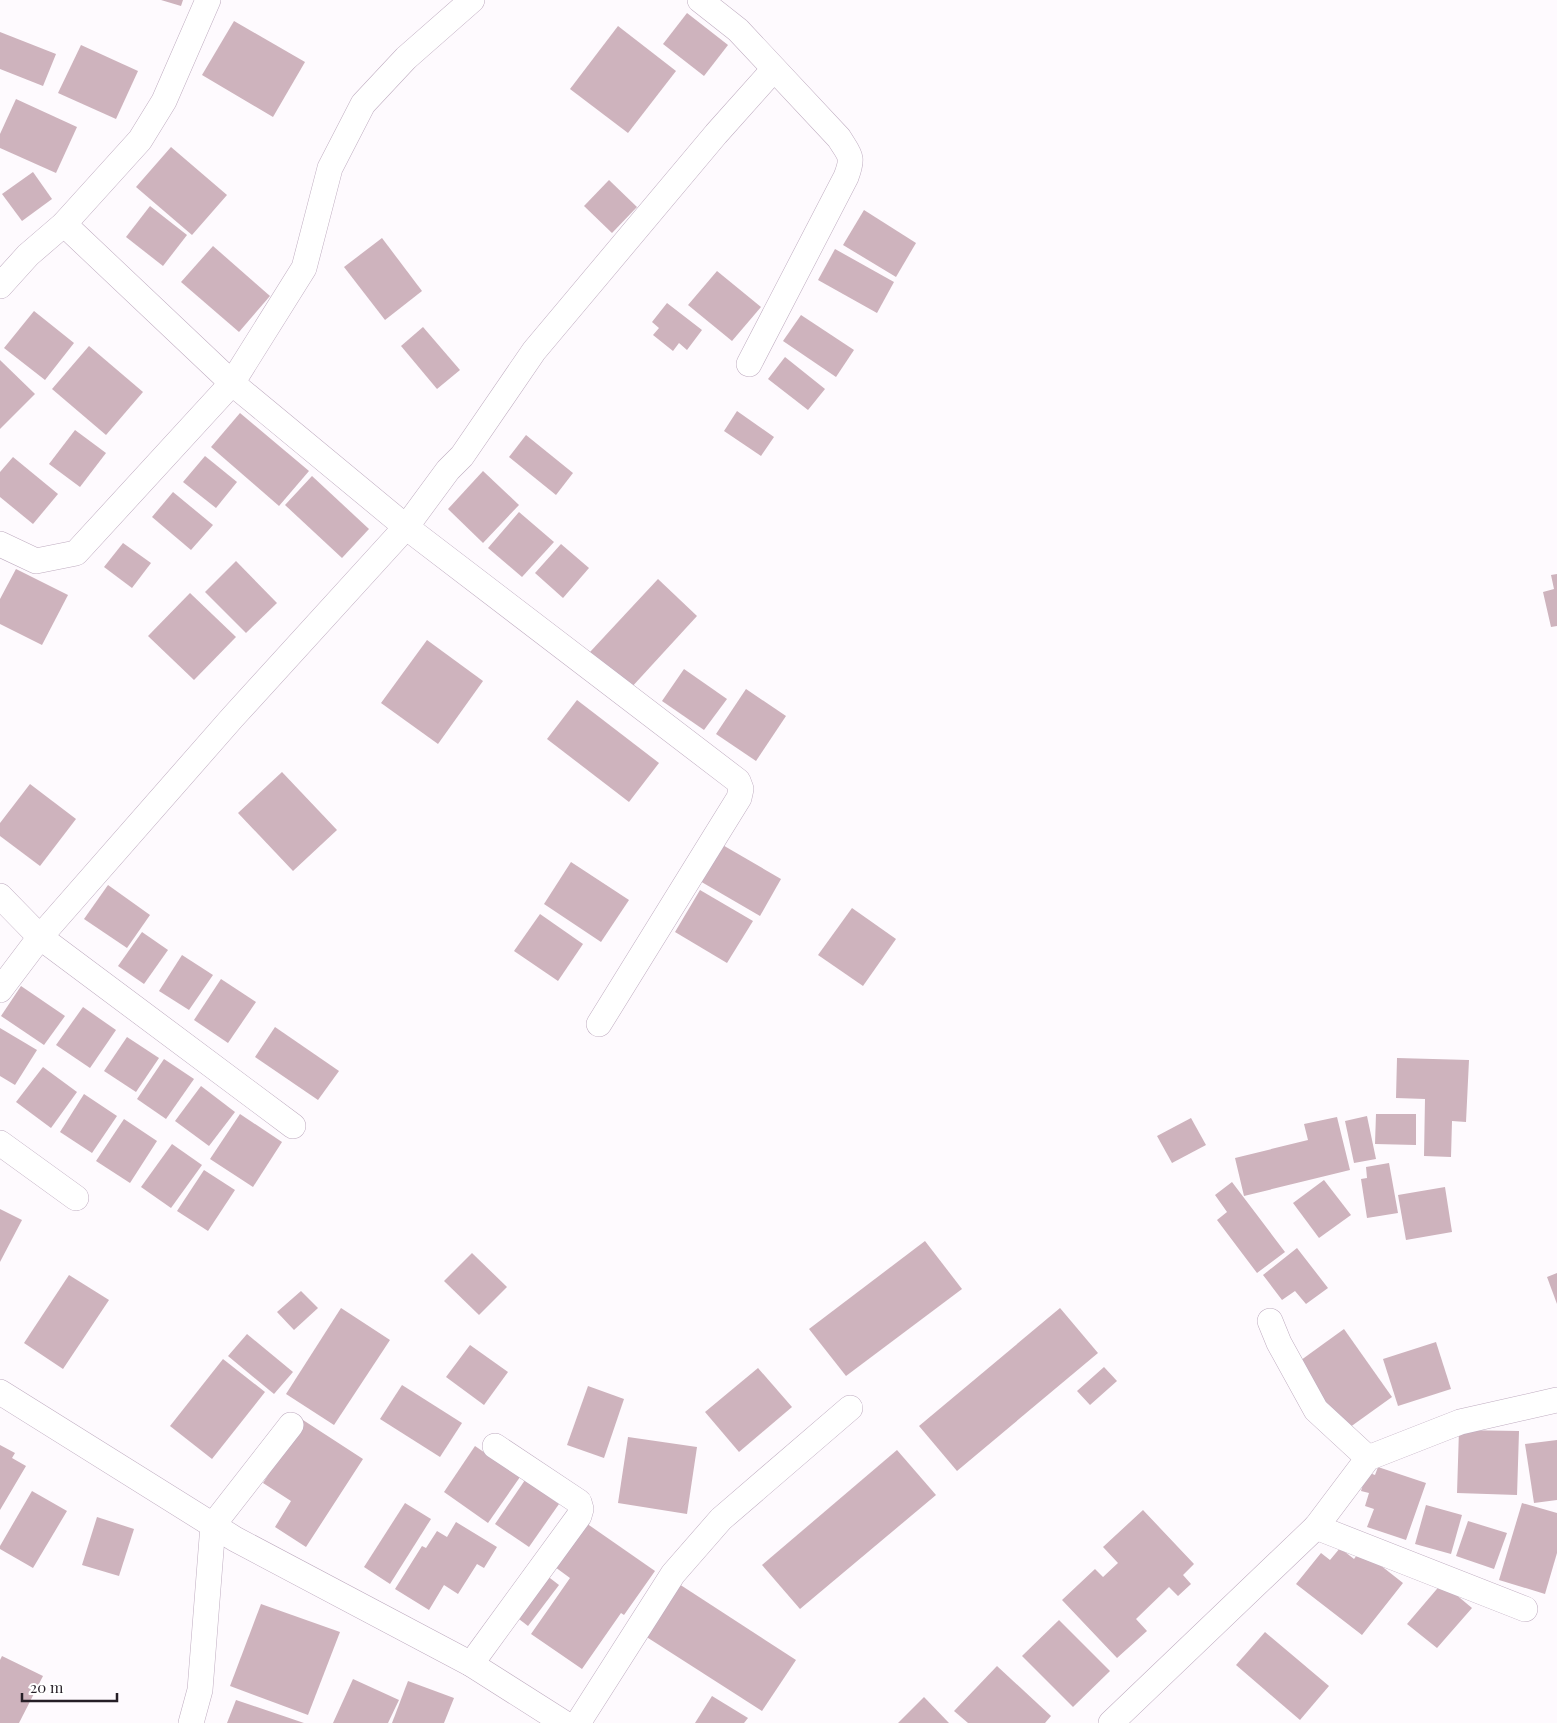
<svg xmlns="http://www.w3.org/2000/svg" width="1557" height="1723" font-family="'Playfair Display',serif">
<style>
.building{fill:#ceb3bd}
.lines{fill:none;stroke-linecap:round;stroke-linejoin:round}
.minor-casing{stroke:#bfacc0;stroke-width:26}
.minor{stroke:#fff;stroke-width:25}
</style>
<rect width="100%" height="100%" fill="#fefafe"/>
<g class="building">
<polygon points="161,0 183,0 181,6"/>
<polygon points="687,13 728,45 704,76 663,44"/>
<polygon points="234,21 305,62 273,117 202,75"/>
<polygon points="618,26 676,71 628,133 570,89"/>
<polygon points="0,32 56,54 43,86 0,69"/>
<polygon points="81,45 138,71 116,119 58,93"/>
<polygon points="16,99 77,127 56,173 0,148 0,134"/>
<polygon points="171,147 227,195 192,235 136,187"/>
<polygon points="33,172 52,199 22,221 2,194"/>
<polygon points="609,180 637,207 612,233 584,206"/>
<polygon points="150,206 187,235 163,266 126,237"/>
<polygon points="864,210 916,243 896,277 843,245"/>
<polygon points="382,238 422,291 385,320 344,267"/>
<polygon points="213,246 270,296 239,332 181,282"/>
<polygon points="835,249 894,282 877,313 818,280"/>
<polygon points="717,271 761,307 732,341 688,305"/>
<polygon points="667,303 702,330 687,350 679,343 673,351 653,335 659,328 652,322"/>
<polygon points="34,311 74,343 45,380 4,348"/>
<polygon points="801,315 854,350 836,377 783,341"/>
<polygon points="423,327 460,370 437,389 401,346"/>
<polygon points="89,346 143,392 106,435 52,389"/>
<polygon points="785,357 825,389 808,410 768,379"/>
<polygon points="0,360 35,394 0,429"/>
<polygon points="737,411 774,437 761,456 724,431"/>
<polygon points="240,413 309,471 279,506 211,447"/>
<polygon points="75,430 106,453 80,487 49,464"/>
<polygon points="526,435 573,473 556,495 509,457"/>
<polygon points="205,456 237,482 216,508 183,482"/>
<polygon points="13,457 58,494 33,524 0,497 0,472"/>
<polygon points="483,471 519,505 483,543 448,509"/>
<polygon points="312,476 369,529 342,558 285,505"/>
<polygon points="173,492 213,525 191,550 152,517"/>
<polygon points="519,512 554,542 522,577 488,548"/>
<polygon points="123,543 151,563 132,588 104,567"/>
<polygon points="561,544 589,568 563,598 535,573"/>
<polygon points="236,561 277,603 246,633 205,592"/>
<polygon points="16,569 68,595 42,645 0,624 0,599"/>
<polygon points="1557,574 1557,626 1551,627 1543,592 1554,589 1551,575"/>
<polygon points="658,579 697,616 630,689 590,652"/>
<polygon points="190,593 236,637 194,680 148,636"/>
<polygon points="427,640 483,681 438,744 381,703"/>
<polygon points="684,669 727,699 704,730 662,701"/>
<polygon points="746,689 786,716 756,761 716,734"/>
<polygon points="577,700 659,763 629,802 547,739"/>
<polygon points="282,772 337,830 293,871 238,813"/>
<polygon points="30,784 76,819 40,866 0,836 0,823"/>
<polygon points="714,840 781,879 760,916 693,877"/>
<polygon points="571,862 629,900 601,942 544,904"/>
<polygon points="108,885 150,915 127,948 84,919"/>
<polygon points="700,890 753,921 727,963 675,932"/>
<polygon points="852,908 896,939 863,986 818,955"/>
<polygon points="540,914 583,944 558,981 514,951"/>
<polygon points="142,932 168,950 144,984 118,966"/>
<polygon points="182,955 213,975 189,1010 159,991"/>
<polygon points="221,979 256,1002 228,1043 194,1020"/>
<polygon points="21,986 65,1016 44,1045 1,1016"/>
<polygon points="83,1007 116,1030 90,1068 56,1045"/>
<polygon points="275,1027 339,1071 318,1100 255,1057"/>
<polygon points="0,1028 37,1050 15,1085 0,1076"/>
<polygon points="127,1037 159,1058 136,1092 104,1071"/>
<polygon points="1397,1058 1469,1060 1466,1122 1452,1121 1451,1157 1424,1156 1425,1099 1396,1098"/>
<polygon points="164,1059 194,1079 166,1119 137,1099"/>
<polygon points="43,1067 77,1092 51,1128 16,1102"/>
<polygon points="201,1086 235,1112 209,1146 175,1121"/>
<polygon points="84,1094 117,1116 92,1153 60,1132"/>
<polygon points="240,1114 282,1142 253,1187 210,1159"/>
<polygon points="1376,1114 1416,1114 1416,1145 1375,1144"/>
<polygon points="1367,1116 1376,1159 1354,1163 1345,1121"/>
<polygon points="1337,1117 1350,1170 1244,1196 1235,1158 1308,1140 1304,1124"/>
<polygon points="1191,1118 1206,1145 1172,1163 1157,1136"/>
<polygon points="124,1119 157,1141 130,1183 96,1161"/>
<polygon points="172,1144 202,1165 171,1208 141,1187"/>
<polygon points="1389,1163 1398,1213 1367,1218 1361,1179 1367,1178 1366,1167"/>
<polygon points="204,1170 235,1190 208,1231 177,1211"/>
<polygon points="1324,1180 1351,1215 1319,1238 1293,1203"/>
<polygon points="1232,1182 1285,1252 1257,1273 1217,1220 1227,1212 1215,1195"/>
<polygon points="1445,1187 1452,1232 1406,1240 1398,1195"/>
<polygon points="0,1209 22,1220 0,1262"/>
<polygon points="925,1241 962,1289 846,1376 809,1329"/>
<polygon points="1297,1248 1328,1288 1306,1304 1295,1291 1282,1300 1263,1275"/>
<polygon points="472,1253 507,1287 479,1315 444,1281"/>
<polygon points="1557,1273 1557,1304 1547,1277"/>
<polygon points="69,1275 109,1300 63,1369 24,1343"/>
<polygon points="301,1291 318,1308 294,1330 277,1312"/>
<polygon points="341,1308 390,1340 334,1425 286,1394"/>
<polygon points="1060,1308 1098,1353 957,1471 919,1426"/>
<polygon points="1344,1329 1392,1397 1346,1430 1297,1363"/>
<polygon points="247,1334 293,1372 274,1394 228,1356"/>
<polygon points="1436,1342 1451,1389 1398,1406 1383,1359"/>
<polygon points="470,1345 508,1372 484,1405 446,1377"/>
<polygon points="223,1359 265,1392 212,1459 170,1426"/>
<polygon points="1104,1367 1117,1381 1090,1405 1077,1391"/>
<polygon points="758,1368 792,1407 739,1452 705,1412"/>
<polygon points="402,1385 462,1423 440,1457 380,1419"/>
<polygon points="588,1386 624,1399 604,1458 567,1445"/>
<polygon points="303,1420 363,1459 306,1547 275,1527 291,1501 263,1483"/>
<polygon points="1459,1430 1519,1431 1517,1495 1457,1493"/>
<polygon points="628,1437 697,1447 687,1514 618,1503"/>
<polygon points="1557,1440 1557,1500 1534,1503 1525,1444"/>
<polygon points="0,1445 15,1453 12,1458 26,1466 0,1510"/>
<polygon points="475,1446 520,1477 488,1523 444,1492"/>
<polygon points="897,1450 936,1495 800,1609 762,1565"/>
<polygon points="1378,1467 1426,1483 1406,1540 1367,1527 1374,1509 1365,1506 1369,1493 1361,1491 1367,1472 1375,1475"/>
<polygon points="525,1480 559,1504 529,1547 495,1524"/>
<polygon points="32,1491 67,1511 33,1568 0,1549 0,1546"/>
<polygon points="405,1503 431,1519 390,1584 364,1567"/>
<polygon points="1522,1503 1557,1513 1557,1553 1545,1594 1499,1580"/>
<polygon points="1426,1505 1462,1515 1451,1554 1415,1544"/>
<polygon points="1143,1510 1194,1564 1183,1575 1191,1584 1178,1596 1169,1587 1136,1619 1147,1631 1117,1658 1062,1600 1095,1569 1103,1577 1118,1563 1103,1547"/>
<polygon points="97,1517 134,1529 119,1576 82,1565"/>
<polygon points="1468,1521 1507,1533 1494,1569 1456,1556"/>
<polygon points="456,1522 497,1547 484,1568 477,1564 458,1594 444,1585 429,1610 395,1589 422,1546 426,1548 437,1531 447,1537"/>
<polygon points="586,1523 655,1571 624,1615 621,1613 582,1669 531,1634 570,1578 555,1567"/>
<polygon points="1340,1548 1354,1559 1361,1550 1403,1583 1362,1635 1296,1584 1321,1553 1330,1560"/>
<polygon points="546,1575 559,1585 528,1626 515,1616"/>
<polygon points="1442,1583 1472,1608 1437,1648 1407,1624"/>
<polygon points="679,1584 796,1660 762,1711 645,1636"/>
<polygon points="261,1604 340,1632 308,1715 230,1686"/>
<polygon points="1059,1620 1110,1671 1073,1707 1022,1656"/>
<polygon points="1265,1632 1329,1686 1300,1720 1236,1665"/>
<polygon points="2,1656 43,1676 19,1723 0,1723 0,1660"/>
<polygon points="997,1666 1051,1716 1045,1723 968,1723 954,1711"/>
<polygon points="353,1679 399,1700 388,1723 333,1723"/>
<polygon points="408,1681 454,1698 444,1723 392,1723"/>
<polygon points="712,1696 748,1718 744,1723 695,1723"/>
<polygon points="924,1697 949,1723 898,1723"/>
<polygon points="236,1700 304,1723 227,1723"/>
</g>
<g class="lines">
<defs>
<g id="minor">
<path d="M700,0L738,30L839,138C850,156 854,156 846,177L749,364"/>
<polyline points="64,224 232,383 406,527 738,781 741,789 739,798 599,1024"/>
<polyline points="0,286 28,255 64,224 140,140 164,101 208,0"/>
<polyline points="0,544 36,561 76,553 232,383 304,268 330,168 363,104 406,58 472,0"/>
<polyline points="0,896 40,937 293,1126"/>
<polyline points="0,990 40,937 232,718 406,527 448,470 462,456 534,351 716,134 774,69"/>
<polyline points="0,1143 76,1198"/>
<polyline points="1270,1321 1279,1343 1316,1410 1368,1458"/>
<polyline points="0,1392 235,1539 471,1664 564,1723"/>
<polyline points="1316,1527 1525,1609"/>
<polyline points="471,1664 579,1516 581,1509 579,1502 495,1446"/>
<polyline points="191,1723 200,1690 213,1525 291,1425"/>
<polyline points="578,1723 673,1574 721,1519 850,1408"/>
<polyline points="1111,1723 1316,1527 1368,1458 1460,1422 1557,1400"/>
</g>
</defs>
<use href="#minor" class="minor-casing"/>
<use href="#minor" class="minor"/>
</g>
<path d="M22 1693v8h95v-8" fill="none" stroke="#251e26" stroke-width="2.5"/>
<text x="30" y="1693" font-size="15" fill="#251e26" stroke="#ffffff" stroke-width="4" paint-order="stroke">20 m</text>
</svg>
